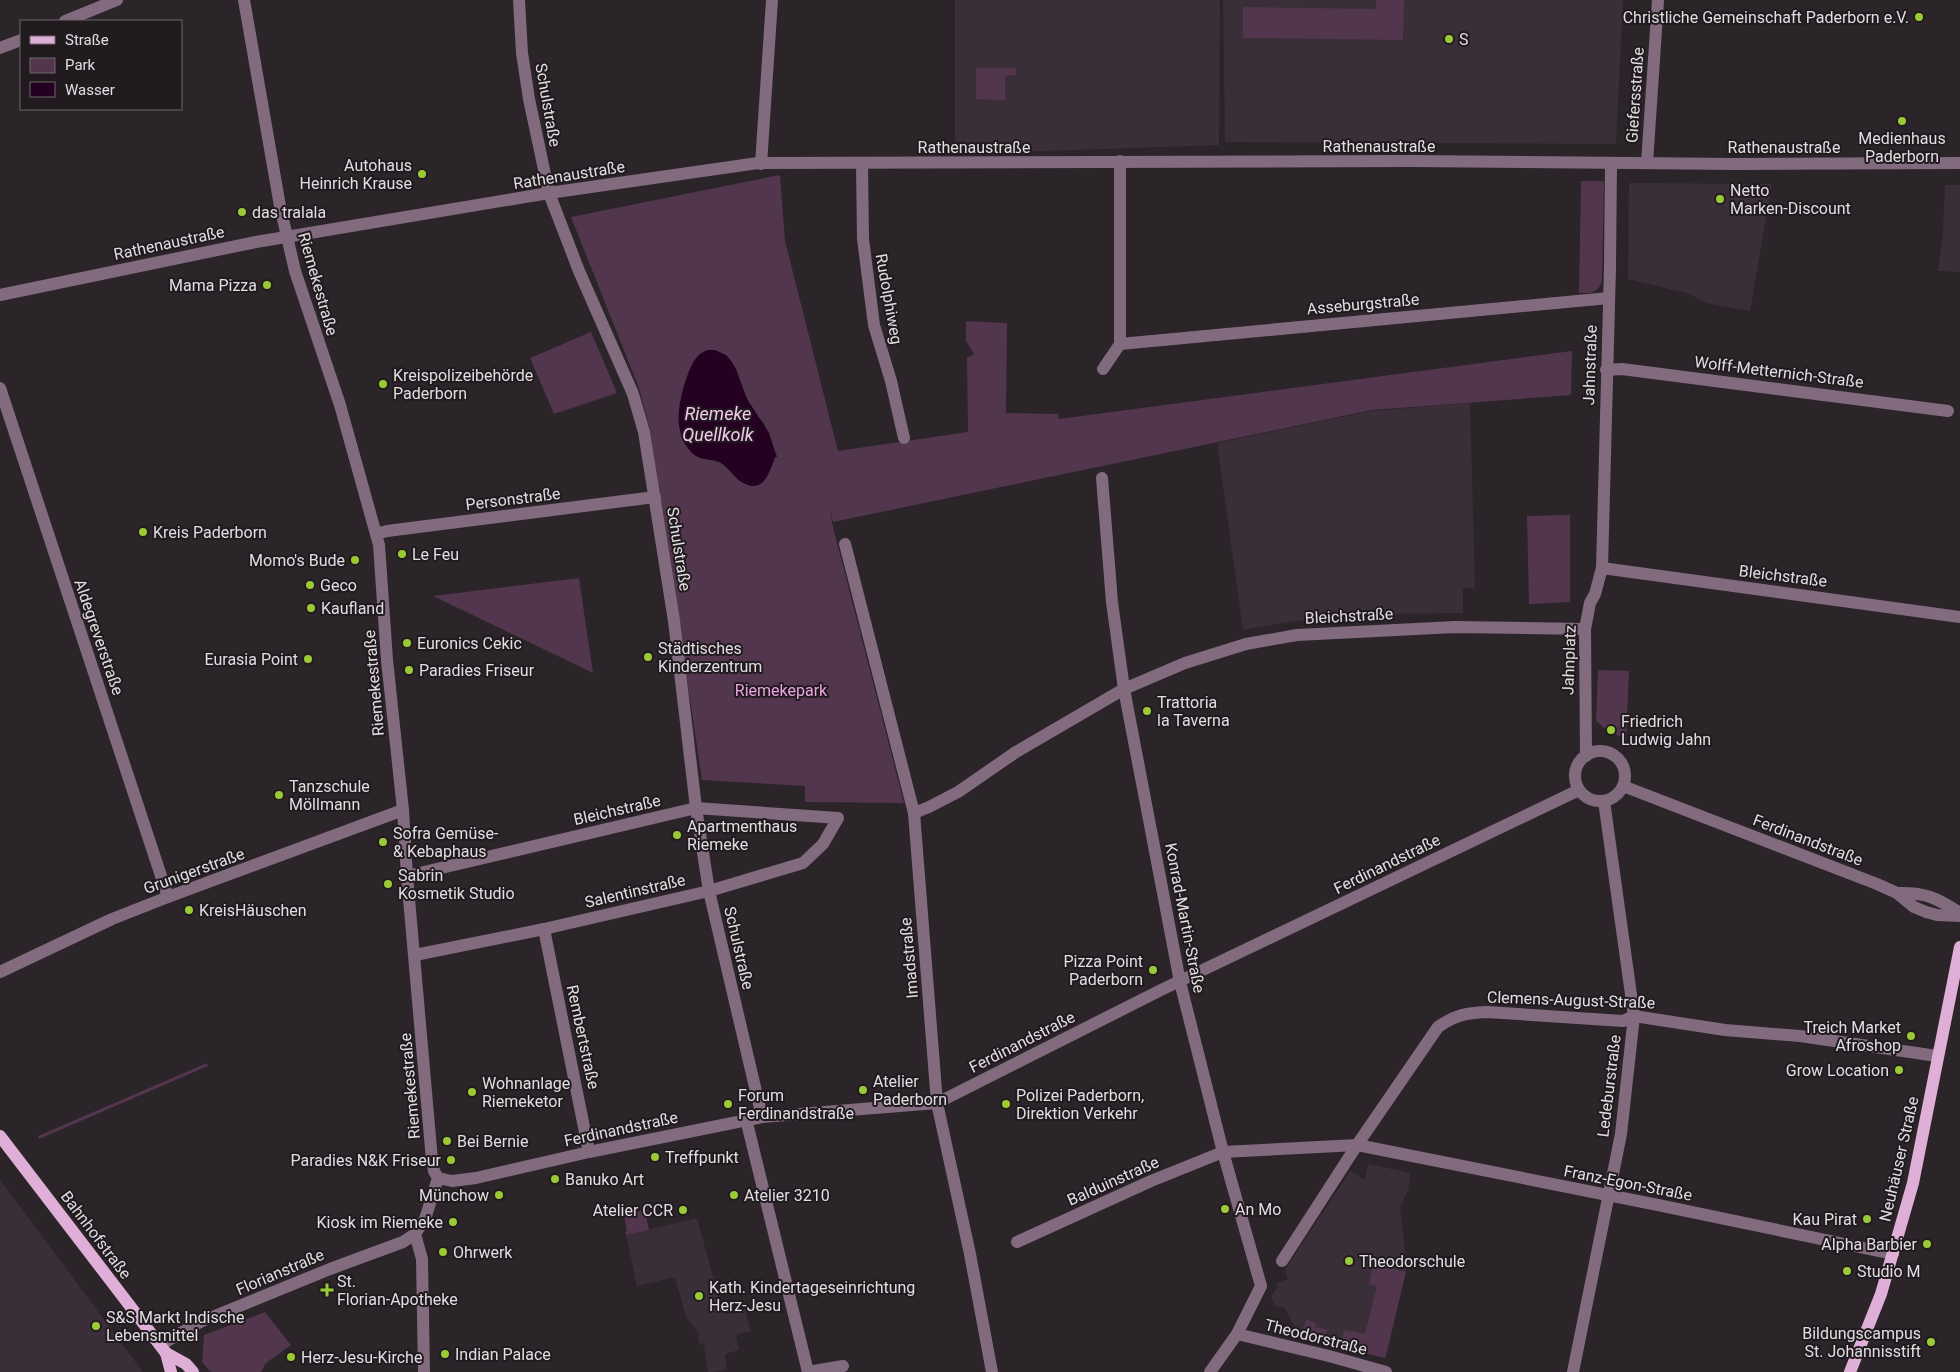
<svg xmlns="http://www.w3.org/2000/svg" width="1960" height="1372" font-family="Roboto,sans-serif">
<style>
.built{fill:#3a2f38}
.green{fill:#52364e;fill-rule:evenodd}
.water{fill:#240021}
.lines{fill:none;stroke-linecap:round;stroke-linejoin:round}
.minor{stroke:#826b7e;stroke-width:12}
.major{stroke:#dfafd7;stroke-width:12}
.poi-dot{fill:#9acb34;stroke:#211b20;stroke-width:2}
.labels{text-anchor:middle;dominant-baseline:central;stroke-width:4;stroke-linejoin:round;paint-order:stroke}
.poi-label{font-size:16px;fill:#e1dde0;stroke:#211b20;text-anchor:start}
.street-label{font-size:16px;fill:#e1dde0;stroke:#211b20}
.park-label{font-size:16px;fill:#eda2e1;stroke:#211b20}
.water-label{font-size:18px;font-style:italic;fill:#f7c9ef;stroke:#211b20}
</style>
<rect width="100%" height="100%" fill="#2b2429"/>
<g class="built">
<polygon points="955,0 1220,0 1219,145 955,154"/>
<polygon points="1223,0 1623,0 1616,144 1225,142"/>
<polygon points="1629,183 1772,184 1750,311 1706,303 1690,294 1628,279"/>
<polygon points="1945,185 1960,185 1960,272 1938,271 1943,233"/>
<polygon points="1470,403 1475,588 1463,588 1463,613 1389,614 1295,621 1243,630 1217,443 1371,411"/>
<polygon points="1368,1164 1411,1173 1408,1190 1400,1208 1407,1266 1386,1358 1300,1338 1285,1308 1275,1306 1271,1297 1277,1288 1276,1284 1288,1279 1285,1270 1350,1171 1365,1180"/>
<polygon points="0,1180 143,1372 0,1372"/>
<polygon points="697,1218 723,1313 728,1314 745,1309 751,1331 736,1335 739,1350 725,1354 727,1370 713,1372 708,1372 704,1345 699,1343 698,1336 700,1334 686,1317 675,1277 637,1286 626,1235"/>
</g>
<g class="green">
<polygon points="1376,0 1404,0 1403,40 1243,38 1243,7 1376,9"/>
<polygon points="976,68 1016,68 1016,75 1005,76 1005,100 976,99"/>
<path d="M780,175L785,241L838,451L968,432L967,358L974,354L966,341V321L1007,323L1006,413L1058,414L1059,419L1572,351L1571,395L1372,410L833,522L830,508L832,523L904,803L805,802V786L702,780L650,430L639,388L571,217ZM702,352L747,399L756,415L764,423L775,457L764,481L752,486L740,481L720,462L700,458C694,450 683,439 680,429C675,410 686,364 702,352Z"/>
<polygon points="1581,181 1603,181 1604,184 1602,281 1598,289 1591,293 1579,293"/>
<polygon points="591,332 617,393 554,414 530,358"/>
<polygon points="1570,515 1570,602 1529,604 1527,516"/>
<polygon points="579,578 593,673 433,596"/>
<polygon points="1598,670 1629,671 1626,740 1604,728 1596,721"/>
<polygon points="207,1063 208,1066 39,1139 38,1136"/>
<polygon points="634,1208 635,1212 645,1210 649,1230 626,1235 625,1232 627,1231 623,1210"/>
<polygon points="1373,1264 1406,1272 1385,1358 1341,1347 1344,1330 1365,1334 1377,1286 1369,1284"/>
<polygon points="265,1312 291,1345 266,1363 261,1372 211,1372 202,1362 204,1335"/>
<polygon points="1306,1320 1316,1323 1315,1327 1327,1330 1324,1343 1302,1338"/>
</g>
<path class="water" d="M707,350H715L726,355L732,362L736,369L747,399L769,433L777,457H775C769,474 763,496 740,481C734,477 730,469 724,465C715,457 701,462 692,453C673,434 678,407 685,384C690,370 692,357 707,350Z"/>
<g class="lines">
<g class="minor">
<polyline points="519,0 522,53 529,99 549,193 579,271 633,394 644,432 674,621 696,808 709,891 762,1117"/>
<polyline points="65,21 117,0"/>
<polyline points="0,48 21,40"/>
<polyline points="862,163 863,239 874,325 891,381 904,438"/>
<polyline points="1647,163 1658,0"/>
<polyline points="761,164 772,0"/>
<polyline points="0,295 256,242 549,193 758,163 1411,161 1737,164 1960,163"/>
<polyline points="1120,344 1609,298"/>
<polyline points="1103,369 1120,344 1120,161"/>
<polyline points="1606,370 1622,369 1948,411"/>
<polyline points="0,388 168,897"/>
<polyline points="1102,478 1112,602 1124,689 1180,982 1223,1152 1261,1286 1237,1334 1210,1372"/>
<polyline points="376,534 387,531 655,497"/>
<polyline points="845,544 914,813 937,1103 970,1254 992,1372"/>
<polyline points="1602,568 1960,617"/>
<circle cx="1600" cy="776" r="25"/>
<polyline points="1586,756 1585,629 1590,603 1595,594 1602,568 1610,267 1611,163"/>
<polyline points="1623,786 1877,884 1897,893 1914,907 1926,912 1937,915 1960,916"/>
<polyline points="914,813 929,807 958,792 1016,752 1124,689 1185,663 1246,644 1297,635 1455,627 1585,629"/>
<polyline points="407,876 696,808 838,818 823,844 803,863 709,891 544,929 415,955"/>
<path d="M1897,893C1925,892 1937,898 1960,913"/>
<polyline points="544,929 589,1152"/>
<polyline points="0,972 112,919 168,897 403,810"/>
<polyline points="746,1119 808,1372"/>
<polyline points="438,1178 452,1181 476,1178 589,1152 762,1117 937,1103 1161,990 1579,790"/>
<polyline points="415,1234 422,1259 424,1372"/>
<polyline points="1017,1242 1151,1181 1223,1152 1357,1145 1658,1205 1893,1254"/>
<path d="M1282,1261L1357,1145L1438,1027C1455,1015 1466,1013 1487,1012L1623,1021L1634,1016L1725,1030L1800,1036L1937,1056"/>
<polyline points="1237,1334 1329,1356 1386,1372"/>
<polyline points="160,1345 200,1322 330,1269 403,1242 415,1234 425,1219 438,1178 434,1171 432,1160 407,876 403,810 387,660 379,545 340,405 295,271 280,206 244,0"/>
<polyline points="808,1372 843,1366"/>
<polyline points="1573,1372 1621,1134 1634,1016 1604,801"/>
</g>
<g class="major">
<polyline points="0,1136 166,1353 186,1364 193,1372"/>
<polyline points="166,1353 171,1372"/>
<polyline points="1850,1372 1881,1294 1913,1183 1960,947"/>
</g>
</g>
<g class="poi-dot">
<circle cx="1919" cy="17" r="5"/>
<circle cx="1449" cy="39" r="5"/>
<circle cx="1902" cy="121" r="5"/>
<circle cx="422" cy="174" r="5"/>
<circle cx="1720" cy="199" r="5"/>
<circle cx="242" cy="212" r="5"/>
<circle cx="267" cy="285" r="5"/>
<circle cx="383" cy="384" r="5"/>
<circle cx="143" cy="532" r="5"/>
<circle cx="402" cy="554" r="5"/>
<circle cx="355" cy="560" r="5"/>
<circle cx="310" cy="585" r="5"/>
<circle cx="311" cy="608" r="5"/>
<circle cx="407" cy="643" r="5"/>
<circle cx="648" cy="657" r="5"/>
<circle cx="308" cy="659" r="5"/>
<circle cx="409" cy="670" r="5"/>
<circle cx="1147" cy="711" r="5"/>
<circle cx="1611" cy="730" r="5"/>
<circle cx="279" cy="795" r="5"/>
<circle cx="677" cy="835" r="5"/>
<circle cx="383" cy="842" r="5"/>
<circle cx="388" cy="884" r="5"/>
<circle cx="189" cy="910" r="5"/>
<circle cx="1153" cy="970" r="5"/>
<circle cx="1911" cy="1036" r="5"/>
<circle cx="1899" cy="1070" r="5"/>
<circle cx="863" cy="1090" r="5"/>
<circle cx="472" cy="1092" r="5"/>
<circle cx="728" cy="1104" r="5"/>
<circle cx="1006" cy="1104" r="5"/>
<circle cx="447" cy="1141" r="5"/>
<circle cx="655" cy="1157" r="5"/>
<circle cx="451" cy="1160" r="5"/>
<circle cx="555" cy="1179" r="5"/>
<circle cx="499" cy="1195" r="5"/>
<circle cx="734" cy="1195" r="5"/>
<circle cx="1225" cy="1209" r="5"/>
<circle cx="683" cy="1210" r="5"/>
<circle cx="1867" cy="1219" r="5"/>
<circle cx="453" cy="1222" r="5"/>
<circle cx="1927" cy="1244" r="5"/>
<circle cx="443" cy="1252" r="5"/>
<circle cx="1349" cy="1261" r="5"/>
<circle cx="1847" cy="1271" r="5"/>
<path d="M324.5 1282.5h5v5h5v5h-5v5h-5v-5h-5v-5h5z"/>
<circle cx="699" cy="1296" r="5"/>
<circle cx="96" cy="1326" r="5"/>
<circle cx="1931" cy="1342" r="5"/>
<circle cx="445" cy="1354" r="5"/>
<circle cx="291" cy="1357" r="5"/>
</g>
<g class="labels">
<g class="poi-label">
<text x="1909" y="17" text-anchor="end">Christliche Gemeinschaft Paderborn e.V.</text>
<text x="1459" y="39">S</text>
<text x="1902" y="138" text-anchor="middle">Medienhaus<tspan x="1902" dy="18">Paderborn</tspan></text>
<text x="412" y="165" text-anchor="end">Autohaus<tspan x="412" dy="18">Heinrich Krause</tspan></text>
<text x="1730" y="190">Netto<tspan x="1730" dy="18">Marken-Discount</tspan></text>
<text x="252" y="212">das tralala</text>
<text x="257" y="285" text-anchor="end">Mama Pizza</text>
<text x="393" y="375">Kreispolizeibehörde<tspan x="393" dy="18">Paderborn</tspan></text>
<text x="153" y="532">Kreis Paderborn</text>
<text x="412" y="554">Le Feu</text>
<text x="345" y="560" text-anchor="end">Momo's Bude</text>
<text x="320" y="585">Geco</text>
<text x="321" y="608">Kaufland</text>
<text x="417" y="643">Euronics Cekic</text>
<text x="658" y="648">Städtisches<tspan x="658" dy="18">Kinderzentrum</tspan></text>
<text x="298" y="659" text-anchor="end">Eurasia Point</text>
<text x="419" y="670">Paradies Friseur</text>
<text x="1157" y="702">Trattoria<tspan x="1157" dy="18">la Taverna</tspan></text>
<text x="1621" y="721">Friedrich<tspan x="1621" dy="18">Ludwig Jahn</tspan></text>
<text x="289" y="786">Tanzschule<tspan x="289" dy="18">Möllmann</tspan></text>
<text x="687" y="826">Apartmenthaus<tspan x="687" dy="18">Riemeke</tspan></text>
<text x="393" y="833">Sofra Gemüse-<tspan x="393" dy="18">&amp; Kebaphaus</tspan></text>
<text x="398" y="875">Sabrin<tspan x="398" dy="18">Kosmetik Studio</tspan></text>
<text x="199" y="910">KreisHäuschen</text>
<text x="1143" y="961" text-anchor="end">Pizza Point<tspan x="1143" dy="18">Paderborn</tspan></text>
<text x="1901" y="1027" text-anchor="end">Treich Market<tspan x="1901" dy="18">Afroshop</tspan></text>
<text x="1889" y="1070" text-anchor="end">Grow Location</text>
<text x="873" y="1081">Atelier<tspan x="873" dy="18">Paderborn</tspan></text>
<text x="482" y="1083">Wohnanlage<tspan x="482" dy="18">Riemeketor</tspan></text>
<text x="738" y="1095">Forum<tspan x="738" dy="18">Ferdinandstraße</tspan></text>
<text x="1016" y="1095">Polizei Paderborn,<tspan x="1016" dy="18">Direktion Verkehr</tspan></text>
<text x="457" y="1141">Bei Bernie</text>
<text x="665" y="1157">Treffpunkt</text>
<text x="441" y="1160" text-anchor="end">Paradies N&amp;K Friseur</text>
<text x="565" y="1179">Banuko Art</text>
<text x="489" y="1195" text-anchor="end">Münchow</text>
<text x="744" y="1195">Atelier 3210</text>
<text x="1235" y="1209">An Mo</text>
<text x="673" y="1210" text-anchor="end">Atelier CCR</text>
<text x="1857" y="1219" text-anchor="end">Kau Pirat</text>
<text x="443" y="1222" text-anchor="end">Kiosk im Riemeke</text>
<text x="1917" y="1244" text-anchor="end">Alpha Barbier</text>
<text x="453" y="1252">Ohrwerk</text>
<text x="1359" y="1261">Theodorschule</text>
<text x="1857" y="1271">Studio M</text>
<text x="337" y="1281">St.<tspan x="337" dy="18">Florian-Apotheke</tspan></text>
<text x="709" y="1287">Kath. Kindertageseinrichtung<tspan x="709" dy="18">Herz-Jesu</tspan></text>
<text x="106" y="1317">S&amp;S Markt Indische<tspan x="106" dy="18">Lebensmittel</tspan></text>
<text x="1921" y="1333" text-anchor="end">Bildungscampus<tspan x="1921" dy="18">St. Johannisstift</tspan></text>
<text x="455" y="1354">Indian Palace</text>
<text x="301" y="1357">Herz-Jesu-Kirche</text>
</g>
<g class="street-label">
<text transform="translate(1635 95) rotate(-86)">Giefersstraße</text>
<text transform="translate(548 105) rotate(80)">Schulstraße</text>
<text x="1379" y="146">Rathenaustraße</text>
<text x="974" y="147">Rathenaustraße</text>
<text x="1784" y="147">Rathenaustraße</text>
<text transform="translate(569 175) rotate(-9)">Rathenaustraße</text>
<text transform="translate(169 243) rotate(-12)">Rathenaustraße</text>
<text transform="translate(318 284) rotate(74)">Riemekestraße</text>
<text transform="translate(889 299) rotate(80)">Rudolphiweg</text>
<text transform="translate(1363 304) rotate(-5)">Asseburgstraße</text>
<text transform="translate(1590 365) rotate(-88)">Jahnstraße</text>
<text transform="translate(1779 372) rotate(7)">Wolff-Metternich-Straße</text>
<text transform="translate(513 499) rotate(-7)">Personstraße</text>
<text transform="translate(679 549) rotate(81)">Schulstraße</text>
<text transform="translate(1783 576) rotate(7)">Bleichstraße</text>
<text transform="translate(1349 616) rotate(-3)">Bleichstraße</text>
<text transform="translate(99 637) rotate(71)">Aldegreverstraße</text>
<text transform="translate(1569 660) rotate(-88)">Jahnplatz</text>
<text transform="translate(374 683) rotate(-95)">Riemekestraße</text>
<text transform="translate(617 810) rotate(-13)">Bleichstraße</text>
<text transform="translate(1808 840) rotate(21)">Ferdinandstraße</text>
<text transform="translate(1387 864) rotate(-26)">Ferdinandstraße</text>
<text transform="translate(194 871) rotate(-20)">Grunigerstraße</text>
<text transform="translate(635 891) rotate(-13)">Salentinstraße</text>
<text transform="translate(1185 918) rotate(79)">Konrad-Martin-Straße</text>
<text transform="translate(739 948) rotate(77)">Schulstraße</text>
<text transform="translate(909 958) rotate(-95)">Imadstraße</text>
<text transform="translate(1571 1000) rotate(2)">Clemens-August-Straße</text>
<text transform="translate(583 1037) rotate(78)">Rembertstraße</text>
<text transform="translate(1022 1042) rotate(-27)">Ferdinandstraße</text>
<text transform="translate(410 1086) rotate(-95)">Riemekestraße</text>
<text transform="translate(1609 1086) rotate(-83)">Ledeburstraße</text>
<text transform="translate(621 1129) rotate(-12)">Ferdinandstraße</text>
<text transform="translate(1899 1159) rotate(-77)">Neuhäuser Straße</text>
<text transform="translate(1113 1181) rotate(-24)">Balduinstraße</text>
<text transform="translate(1628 1183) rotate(11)">Franz-Egon-Straße</text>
<text transform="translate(96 1235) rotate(53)">Bahnhofstraße</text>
<text transform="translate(280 1272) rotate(-23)">Florianstraße</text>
<text transform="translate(1316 1337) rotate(14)">Theodorstraße</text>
</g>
<g class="park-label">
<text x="781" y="690">Riemekepark</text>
</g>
<g class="water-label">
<text x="718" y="413">Riemeke<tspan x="718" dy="21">Quellkolk</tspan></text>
</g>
</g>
<rect x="20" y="20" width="162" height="90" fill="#211b20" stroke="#6e696d"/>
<rect x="30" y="36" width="25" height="8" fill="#dfafd7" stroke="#6e696d"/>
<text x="65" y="45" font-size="15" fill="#e1dde0">Straße</text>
<rect x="30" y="58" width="25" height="15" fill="#52364e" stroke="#6e696d"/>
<text x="65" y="70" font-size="15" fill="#e1dde0">Park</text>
<rect x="30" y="82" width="25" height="15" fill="#240021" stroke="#6e696d"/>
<text x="65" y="95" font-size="15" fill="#e1dde0">Wasser</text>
</svg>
